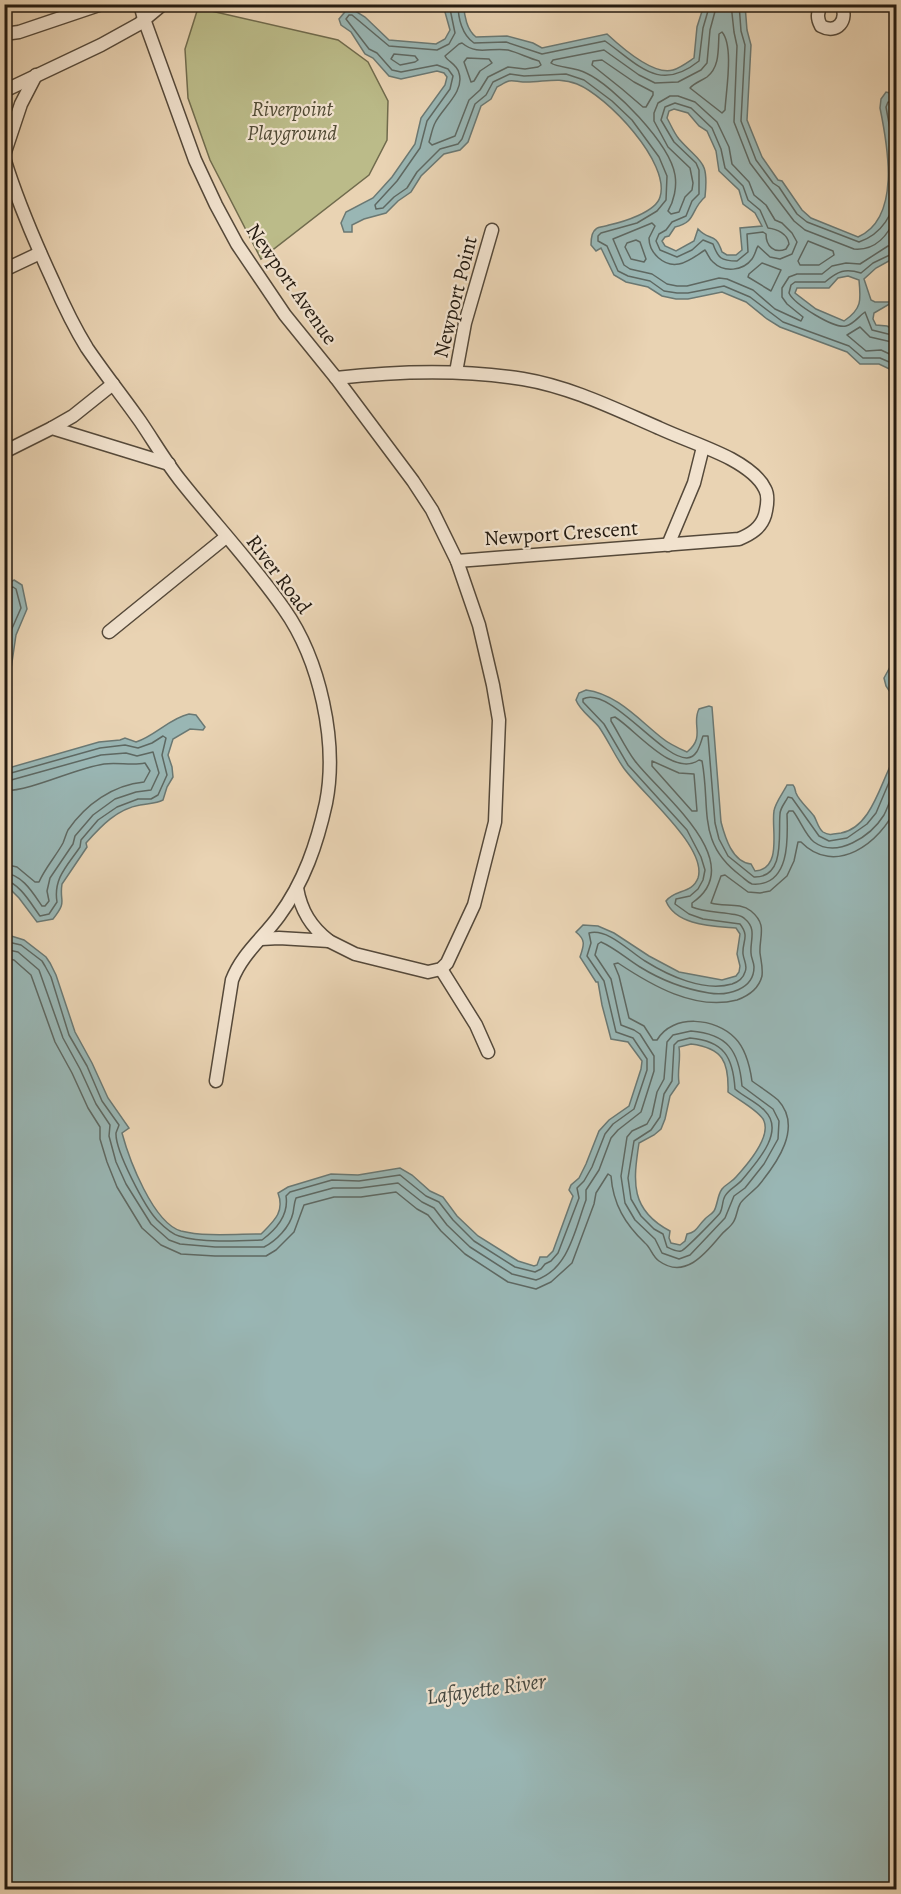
<svg xmlns="http://www.w3.org/2000/svg" width="901" height="1894" font-family="Alegreya,serif">
<style>
.green{fill:#bbbb89;stroke:#706b4d;stroke-width:1.5}
.water{fill:#99b6b4;stroke:#6a7873;stroke-width:1.5;fill-rule:evenodd}
.lines{fill:none;stroke-linecap:round;stroke-linejoin:round}
.shore{stroke:#5e6862;stroke-width:1.5}
.minor-casing{stroke:#55493a;stroke-width:15}
.minor{stroke:#f1e2ce;stroke-width:12}
.labels{text-anchor:middle;dominant-baseline:central;stroke-width:4.5;stroke-linejoin:round;paint-order:stroke}
.park-label{font-size:21px;font-style:italic;fill:#514b35;stroke:#f1e2ce}
.street-label{font-size:21px;fill:#241b11;stroke:#f1e2ce}
.water-label{font-size:22px;font-style:italic;fill:#474a42;stroke:#f1e2ce}
</style>
<rect width="100%" height="100%" fill="#e9d3b3"/>
<filter id="stains"><feTurbulence type="fractalNoise" baseFrequency=".00333" numOctaves="4"/><feColorMatrix values="0 0 0 0 .2 0 0 0 0 .09 0 0 0 0 .02 0 0 0 .5 -.17"/></filter>
<radialGradient id="worn" r=".72"><stop offset=".6" stop-color="#630" stop-opacity="0"/><stop offset="1" stop-color="#630" stop-opacity=".3"/></radialGradient>
<polygon class="green" points="198,8 338,40 368,62 388,101 387,140 369,175 261,259 210,160 188,98 185,49"/>
<g class="water">
<path d="M443,5H464C464,16 467,30 476,37L507,36L533,43L542,48L607,34C621,47 653,76 673,70C680,68 688,62 694,58L697,27L704,5H745L747,30L751,45L747,120L762,157L778,180L782,181L802,210L811,218L858,237C901,218 888,147 880,108L881,99L886,92L890,93L896,100V257L876,268L864,279L871,300L875,302H893L874,313L873,319L876,325L887,326L896,331V372L879,364H860L847,352L780,327L767,319L746,302L722,292L688,299H676L662,296L648,287L626,282L614,275L601,248L596,251L591,245C591,240 591,232 596,229C599,226 605,227 609,225C623,222 656,212 660,197C671,163 607,96 577,84C558,76 542,83 523,82C518,82 514,80 509,81C505,82 501,85 497,87L491,99L481,106L468,142L460,150L444,154L421,176L411,192L398,201L386,213L364,219L352,225V232H344L341,223L346,212L373,198L392,177L415,144L421,118L445,85L447,77L444,73L437,71L401,79L389,76L373,58L365,54L351,32L341,25L339,19L349,7L365,17L389,40L436,44L445,39L450,30ZM674,109L688,113L699,126L707,131L716,151L719,171L739,190L743,204L755,213L762,226L740,228L742,250L736,255H727L722,252C715,231 710,242 698,229L694,241L676,251L665,246L662,241L665,237L669,236L675,227C697,222 690,210 705,197C709,159 701,164 679,139C674,133 671,125 667,118L669,111ZM848,276L859,280C861,300 862,309 844,321L816,309L795,293L797,288H829L838,278Z"/>
<polygon points="14,580 22,585 27,609 16,635 11,669 5,679 5,585"/>
<polygon points="896,656 896,701 886,686 884,678"/>
<path d="M586,690C617,694 639,720 662,738C669,744 678,748 687,752C706,737 691,724 699,709L709,706L712,707L721,822C725,837 732,862 751,864L755,871C783,869 771,828 774,811C775,803 783,793 787,785H793C795,787 795,790 796,793C799,801 809,809 814,816C817,821 818,828 823,832C829,836 834,834 841,833C873,827 881,779 896,755V1889H5V934L24,940L46,957L50,963L56,975L75,1032L92,1063L108,1098L129,1128L122,1133C129,1159 153,1223 181,1231C204,1237 237,1234 261,1234C274,1221 285,1212 278,1193L288,1187L331,1174L358,1175L400,1168L412,1175L430,1191L443,1197L457,1216L478,1236L518,1261L534,1266L537,1265L540,1257H547L553,1251L573,1196L569,1190L571,1185L579,1178L586,1164L599,1131L609,1120L629,1106L641,1069L642,1061L628,1042L611,1039L602,1005L598,982H596L580,957C584,945 586,940 576,932L583,925L598,926L614,933L649,956L679,972L722,980L736,976L739,972L740,966L737,954L740,934L736,928C714,926 676,926 666,901C675,889 692,894 698,878C708,847 639,791 623,767C614,754 608,740 599,727C592,718 580,711 576,700L579,693ZM691,1044C723,1048 729,1062 728,1092C737,1099 761,1112 764,1121C771,1138 747,1165 736,1177C732,1182 726,1184 722,1189C717,1196 718,1204 714,1211C711,1215 707,1216 704,1220C697,1227 697,1232 687,1234L685,1241L680,1245L671,1243L669,1238L670,1231C630,1210 633,1182 639,1143L654,1135L661,1129L665,1119L670,1096L679,1083C677,1070 681,1060 679,1047Z"/>
<path d="M189,714L196,715L205,727L203,730L190,729L173,739L168,755L172,767L173,777L167,787L163,800C155,804 149,803 140,805C117,809 101,826 86,843L87,847L62,884C59,903 68,900 53,919L37,922L19,898L5,884V769L99,742L120,740L125,738L136,742C155,736 170,718 189,714Z"/>
</g>
<g class="lines">
<g class="shore">
<polyline points="449,4 455,33 449,44 437,50 389,46 352,15 349,15 346,19 369,49 377,53 392,70 401,72 437,65 448,69 453,76 450,89 427,121 420,148 397,181 375,205 376,209 383,208 394,197 407,188 417,172 440,149 458,144 462,139 475,104 486,95 493,82 510,74 524,76 566,74 584,80 612,101 632,120 659,157 667,176 666,200 657,211 637,223 601,233 598,236 598,241 607,246 618,271 628,276 650,281 664,291 677,293 688,293 724,286 750,297 783,322 849,346 863,358 880,358 896,365"/>
<path d="M458,4C458,18 462,35 474,43L506,42L542,54L605,41C639,65 659,93 699,61L703,28L710,4"/>
<path d="M717,4L710,30L707,63L701,70L678,82L655,83L639,75L604,50L553,60L551,63C558,68 575,67 586,73C614,86 670,144 675,175C677,187 674,201 668,211L671,214L679,212L685,197L692,190L693,183L690,168L668,147L654,121V113L658,103L670,96H678L695,102L717,122L729,147L732,164L749,182L754,195L766,205L775,220L782,223L792,233L797,242L792,254L780,259L770,257L758,246C756,249 755,255 752,259C743,271 724,273 713,262C709,259 708,254 705,250C697,255 689,262 679,264C664,267 649,253 649,238L655,226L652,223L613,239L624,265L630,269L652,274L667,284L677,286H687L719,278L727,279L753,290L775,309L801,321L803,317L787,304L782,297V288L789,277L797,274H822L832,266L846,263L860,264L888,246L896,245"/>
<path d="M731,4L734,32L737,46L734,122L750,163L794,221L805,230L854,249C876,251 889,234 896,216"/>
<path d="M739,4L741,31L745,45L741,121L756,160L773,183L779,187L797,214L807,222L859,242C882,234 894,214 896,191"/>
<path d="M722,32C734,46 726,91 725,110L722,113L690,88C694,83 701,81 707,77C720,67 718,49 719,34Z"/>
<path d="M462,43C478,56 490,47 508,50C519,53 528,58 539,61L541,65L538,67L525,69L508,67L488,77L480,90L469,100L455,136L432,145L429,142C431,136 432,129 435,123C442,108 465,92 459,73C457,64 448,62 445,56L459,44Z"/>
<polygon points="394,54 415,56 418,60 415,62 400,65 391,59"/>
<polygon points="467,58 489,59 492,63 480,71 474,81 471,82 464,62"/>
<polygon points="602,60 634,82 653,92 653,95 646,107 643,107 622,89 592,65 593,61"/>
<path d="M675,103L691,108L712,128L721,149L725,168L743,186L748,200L760,210L768,228C777,229 788,234 789,244L786,249C774,254 766,246 766,234L763,232L747,234L748,252L737,261C721,261 718,258 713,244L703,240L692,250L677,257L660,250L656,241L659,234L666,230L672,222L686,216L692,201L699,194V170L696,163L674,142L661,120L665,107Z"/>
<polyline points="896,103 888,102 886,107 896,162"/>
<polygon points="636,240 640,242 646,259 644,262 631,259 625,247 627,243"/>
<polygon points="808,241 833,251 834,255 819,265 800,265 798,261"/>
<path d="M896,252L873,263L861,273C845,268 838,271 825,282H795L791,285L789,293C794,304 834,329 846,326C854,324 859,316 865,312L872,330L896,336"/>
<polygon points="762,263 781,270 771,291 748,277 749,274"/>
<polyline points="896,343 870,337 860,327 847,335 866,351 881,350 896,357"/>
<polyline points="4,589 13,587 16,589 21,608 10,633 4,668"/>
<polygon points="652,761 679,773 694,774 697,811 692,811 652,766"/>
<path d="M4,775L100,748L125,745L138,748L152,743L163,736L166,738L162,755L167,775L158,795L151,799H138L117,807L98,820L81,840L80,847C68,865 53,878 57,902L49,914L40,916C31,904 20,883 4,880"/>
<path d="M4,782L101,755L126,753L137,756L153,752L159,773L151,790L136,792L115,799L93,815L75,836L73,844L50,878L47,891L49,901L45,906H42C33,893 22,874 4,873"/>
<path d="M4,791C34,790 73,769 104,764C118,762 132,766 145,763L150,771L144,782C113,785 86,804 68,830C66,834 65,838 63,843C56,856 45,868 39,882H35L17,867L4,864"/>
<path d="M4,941L21,945L42,961L45,966L51,977L69,1035L87,1066L102,1101L119,1125C118,1128 117,1130 116,1133C115,1151 145,1207 157,1220C163,1226 171,1234 179,1236C200,1243 240,1241 262,1240C277,1229 289,1215 286,1196L290,1192L332,1180L359,1181L400,1175L426,1196L439,1202L453,1220L474,1241L515,1267L535,1272L541,1269L545,1264L551,1261L558,1253L579,1198L577,1188L584,1181L592,1167L605,1134L613,1124L634,1109L647,1070V1059L633,1038L616,1032L604,981L587,956L591,943L589,933C608,928 630,952 645,961C669,976 704,992 732,984C738,982 743,979 745,972C748,966 744,961 743,954C742,941 750,937 740,924L703,919L689,914L675,904L676,899L690,896L698,889L703,880L705,870L701,857L687,830L628,765L604,724L583,702V699C609,685 662,759 687,758C698,757 700,744 703,736H708L715,823L719,839L728,856L754,877C786,878 778,834 780,814C780,808 785,803 788,797L792,798L819,836L829,841L847,838L867,824L876,813L896,766"/>
<path d="M4,949L18,952L39,970L63,1038L80,1069L96,1104L110,1125L109,1136L116,1162L126,1184L151,1224L169,1240L180,1244L215,1247H264C276,1241 290,1227 293,1213C294,1208 294,1203 296,1198L333,1188H360L398,1183L422,1202L434,1208L447,1225L470,1247L512,1274L536,1280C569,1269 575,1229 586,1200V1190L599,1170L611,1138L618,1130L641,1112L654,1071V1056L640,1034L634,1030L621,1025L611,979L595,955L598,944L601,942C615,948 627,959 640,967C661,980 684,989 709,993C727,996 754,990 754,967C754,962 751,958 751,953C750,940 757,929 745,919C738,911 707,914 692,907V903C751,863 660,794 635,761C626,749 619,734 611,721V718L615,717C636,730 673,778 699,760L702,761C711,808 696,843 741,876C745,879 747,882 752,884C790,887 788,839 787,814L789,811H793C800,820 806,836 814,842C837,859 871,836 884,815C889,805 892,795 896,785"/>
<path d="M4,958L14,960L31,975L55,1042L72,1073L88,1108L100,1127V1139L107,1162L117,1187L142,1228L161,1245L181,1254L215,1256H266L276,1250L294,1232L304,1205L334,1197H361L396,1192L417,1209L428,1215L441,1231L465,1254L508,1282L536,1289L551,1282L572,1263L594,1204L596,1193L608,1174L611,1176C613,1204 625,1224 645,1243C651,1248 652,1256 659,1261C685,1280 706,1253 721,1235C725,1230 731,1227 734,1221C737,1216 737,1209 740,1204C742,1199 754,1191 759,1185C777,1163 803,1127 778,1100C770,1093 760,1087 752,1081C750,1067 746,1049 735,1038C716,1018 673,1013 657,1040H653L644,1026L629,1018L619,976L614,964L618,963C651,985 695,1011 737,1000C748,996 759,988 762,976C763,967 761,961 760,953C759,936 768,925 751,911C740,902 724,907 711,903L721,876L725,875L748,892L760,893L770,891L787,876L794,861L798,842H801C835,877 881,843 896,807"/>
<path d="M691,1031C727,1034 739,1050 742,1086L773,1109L779,1121L778,1139L764,1164L745,1188L734,1196L725,1218L690,1255L679,1259L662,1253L655,1239L635,1220L625,1203L621,1176L627,1137L632,1131L647,1124L652,1115L657,1092L664,1079L667,1042L673,1035Z"/>
<path d="M690,1038C724,1041 733,1057 735,1089C744,1097 757,1102 765,1111C786,1132 755,1164 742,1180C737,1186 729,1189 725,1196C722,1201 723,1208 720,1213C716,1218 684,1251 681,1251C676,1252 671,1249 667,1247L663,1234L654,1229L641,1216L631,1199L628,1178L634,1141L651,1130L660,1117L664,1094L672,1081L674,1045L678,1041Z"/>
</g>
<defs>
<g id="minor">
<polyline points="140,4 144,19 195,160 216,205 237,244 285,315 336,378 413,481 432,510 457,561 479,625 493,685 499,720 495,822 474,905 447,963 441,969 428,972 355,954 329,941 279,938 261,939"/>
<path d="M821,4C818,13 816,17 821,26C837,35 849,20 841,4"/>
<polyline points="4,34 19,32 102,4"/>
<polyline points="4,91 101,45 139,24 163,4"/>
<polyline points="4,155 21,104 36,75"/>
<path d="M4,158C17,200 34,240 53,281C63,304 74,327 87,348C104,373 123,397 140,421C153,440 165,461 180,480C214,523 253,564 284,609C320,660 338,742 326,803C317,844 304,882 279,916C263,938 242,954 232,980L216,1081"/>
<polyline points="4,270 40,253"/>
<polyline points="456,372 465,323 492,230"/>
<path d="M336,378C398,371 461,369 523,379C571,387 615,409 659,428C683,439 708,447 731,459C742,465 759,476 765,489C769,496 767,507 765,515C761,528 751,534 739,539L457,561"/>
<polyline points="52,428 73,416 113,384"/>
<polyline points="4,452 52,428 169,464"/>
<polyline points="668,545 694,483 703,447"/>
<polyline points="109,632 226,537"/>
<path d="M297,888C301,911 311,927 329,941"/>
<polyline points="441,969 476,1025 488,1052"/>
</g>
</defs>
<use href="#minor" class="minor-casing"/>
<use href="#minor" class="minor"/>
</g>
<g class="labels">
<g class="park-label">
<text x="292" y="109">Riverpoint<tspan x="292" dy="24">Playground</tspan></text>
</g>
<g class="street-label">
<text transform="translate(292 284) rotate(55)">Newport Avenue</text>
<text transform="translate(455 297) rotate(-76)">Newport Point</text>
<text transform="translate(561 533) rotate(-4)">Newport Crescent</text>
<text transform="translate(279 574) rotate(53)">River Road</text>
</g>
<g class="water-label">
<text transform="translate(486 1689) rotate(-8)">Lafayette River</text>
</g>
</g>
<rect width="901" height="1894" fill="none" stroke="#e9d3b3" stroke-width="24"/>
<rect x="6" y="6" width="889" height="1882" fill="none" stroke="#241b11" stroke-width="3"/>
<rect x="12" y="12" width="877" height="1870" fill="none" stroke="#241b11" stroke-width="1.5"/>
<rect width="100%" height="100%" filter="url(#stains)"/>
<rect width="100%" height="100%" fill="url(#worn)"/>
</svg>
